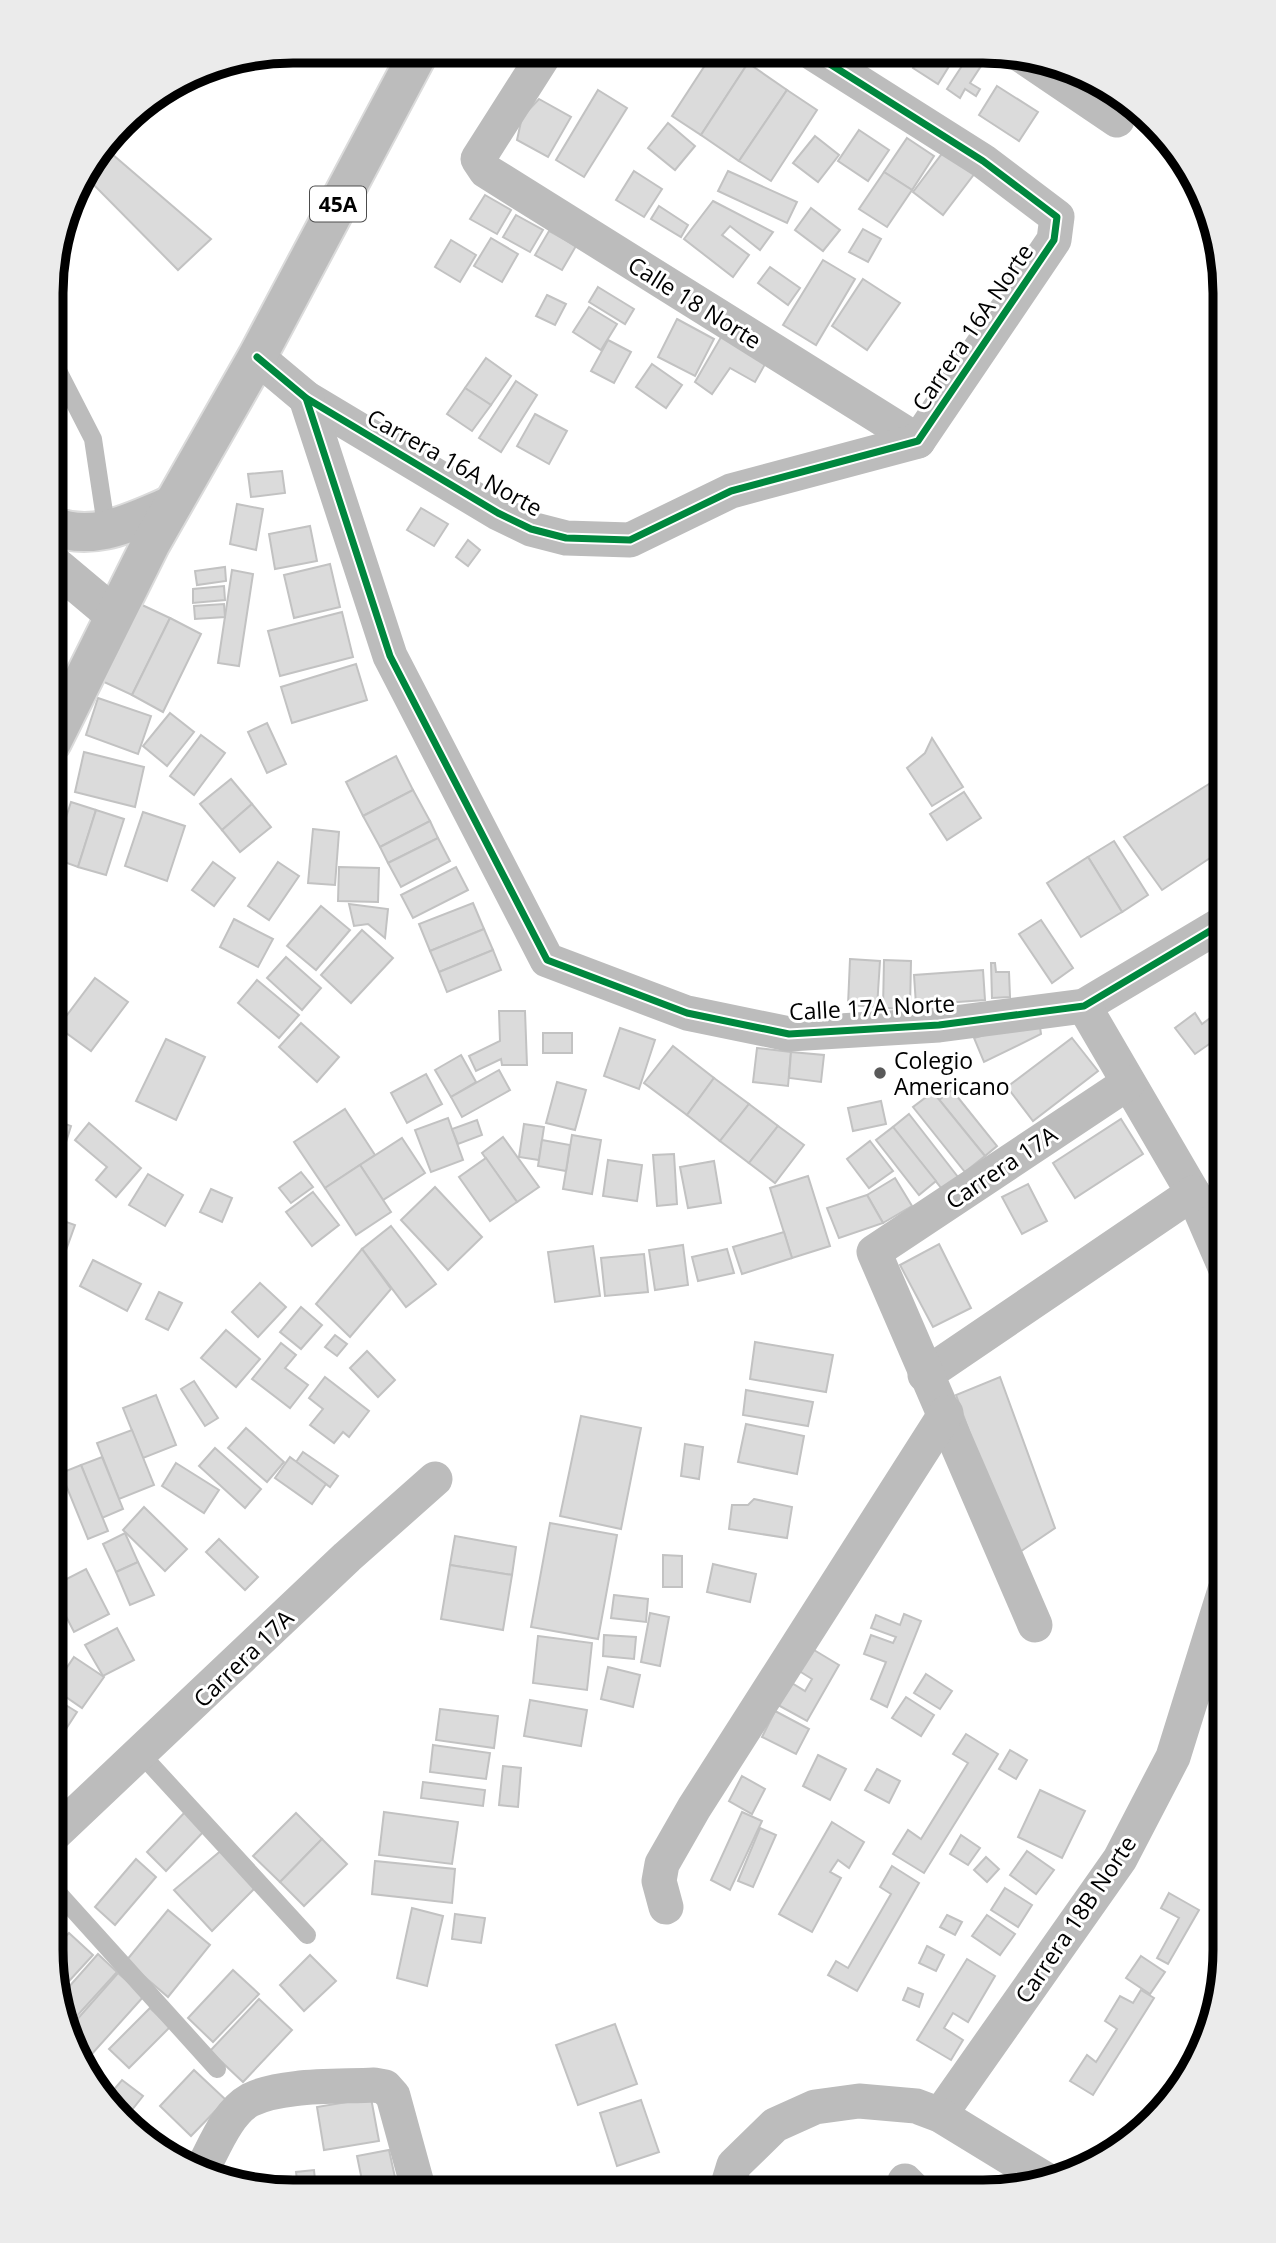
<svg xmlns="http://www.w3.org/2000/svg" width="1276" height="2243" font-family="'Open Sans',sans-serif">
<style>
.building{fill:#dbdbdb;stroke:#c2c2c2;stroke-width:2}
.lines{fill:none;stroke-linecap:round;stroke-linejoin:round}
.primary-casing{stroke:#dbdbdb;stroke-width:42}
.service{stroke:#bcbcbc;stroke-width:18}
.minor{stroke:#bcbcbc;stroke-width:35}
.tertiary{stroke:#bcbcbc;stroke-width:38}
.primary{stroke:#bcbcbc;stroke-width:38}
.cycleway-casing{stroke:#fff;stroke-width:11}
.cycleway{stroke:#00873e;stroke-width:7}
.poi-dot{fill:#595959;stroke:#fff;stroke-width:2.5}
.labels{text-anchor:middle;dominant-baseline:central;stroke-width:6;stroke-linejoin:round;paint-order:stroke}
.shield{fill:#fff;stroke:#4c4c4c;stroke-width:2}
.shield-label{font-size:21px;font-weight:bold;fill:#000}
.street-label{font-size:23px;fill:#000;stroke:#fff}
.poi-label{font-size:23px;fill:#000;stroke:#fff;text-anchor:start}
.rim{fill:none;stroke:#000;stroke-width:9}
</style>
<rect width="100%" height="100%" fill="#fff"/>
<g class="building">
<polygon points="713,53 733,53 748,63 701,135 672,116"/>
<polygon points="892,54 908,55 904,62"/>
<polygon points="922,55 956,55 938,84 913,68"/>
<polygon points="967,58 981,66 970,83 980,89 976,96 965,89 960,98 947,89"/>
<polygon points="748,63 787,90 739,161 701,135"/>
<polygon points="997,86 1038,112 1019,141 979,115"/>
<polygon points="598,90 627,108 584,177 556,160"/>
<polygon points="787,90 817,110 771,181 739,161"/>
<polygon points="539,99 571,117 548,157 517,140 522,117"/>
<polygon points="668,123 695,146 675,170 648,148"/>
<polygon points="859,130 889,150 868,181 838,161"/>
<polygon points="815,136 839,155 818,182 793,163"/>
<polygon points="907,138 934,156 912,190 884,172"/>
<polygon points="105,148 211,239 178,270 84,175"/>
<polygon points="944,151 975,173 943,215 913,192"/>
<polygon points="634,171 662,189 644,217 616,200"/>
<polygon points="728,171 797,202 787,223 718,191"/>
<polygon points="884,172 912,190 887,227 859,209"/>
<polygon points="485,195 511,210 497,234 470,219"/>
<polygon points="713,201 773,232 760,250 730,226 722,235 749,255 733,277 684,239"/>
<polygon points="659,206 688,225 681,237 651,219"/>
<polygon points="811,208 840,230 823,251 795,230"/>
<polygon points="516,215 543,230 530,252 503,237"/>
<polygon points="863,229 881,239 868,262 849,252"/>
<polygon points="549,231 576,246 562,270 535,255"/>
<polygon points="491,238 518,254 502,282 474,266"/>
<polygon points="451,240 476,255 460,282 435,267"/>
<polygon points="823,260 855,279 816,345 783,325"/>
<polygon points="770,267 800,288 788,305 758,283"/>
<polygon points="863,279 900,303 867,350 832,326"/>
<polygon points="598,287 634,309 625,324 589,302"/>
<polygon points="547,295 566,304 555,325 536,316"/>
<polygon points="589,307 617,324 601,350 573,332"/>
<polygon points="677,319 714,339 695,376 658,357"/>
<polygon points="724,332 769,357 755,382 730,368 712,394 695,382"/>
<polygon points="608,340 631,352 614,383 591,371"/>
<polygon points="486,358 511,376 491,405 465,388"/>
<polygon points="652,364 682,385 666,408 636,387"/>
<polygon points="516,381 537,395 501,452 479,438"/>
<polygon points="465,388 491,405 472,431 447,414"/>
<polygon points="535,414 567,431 549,464 517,446"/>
<polygon points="282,471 285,493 251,497 248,474"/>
<polygon points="237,504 263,509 256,550 230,544"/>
<polygon points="421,508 448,524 434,546 407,530"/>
<polygon points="310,526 317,561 275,569 269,534"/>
<polygon points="468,540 480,550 468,566 456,557"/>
<polygon points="330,564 340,607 294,618 284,575"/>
<polygon points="225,567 226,581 197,585 195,571"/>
<polygon points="232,570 253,574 239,666 218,663"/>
<polygon points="224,586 225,600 193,603 193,589"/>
<polygon points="140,604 170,618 132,695 102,681"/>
<polygon points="224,604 225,617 195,619 194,606"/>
<polygon points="342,612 353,657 280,676 268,631"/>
<polygon points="170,618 201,634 163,712 132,695"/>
<polygon points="356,664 367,700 292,723 281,687"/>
<polygon points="98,698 151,716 138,754 86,735"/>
<polygon points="170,713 194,732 167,766 143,746"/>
<polygon points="267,723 286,764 267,773 248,732"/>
<polygon points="201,735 225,753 194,795 170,776"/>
<polygon points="932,738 963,787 932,806 907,768 925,753"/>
<polygon points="84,752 144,767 135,807 75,792"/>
<polygon points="396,756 413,790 363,816 346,782"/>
<polygon points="1225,774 1225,848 1162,890 1124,837"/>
<polygon points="231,779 252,804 222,830 200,804"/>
<polygon points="413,790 430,821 380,847 363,816"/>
<polygon points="964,792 981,818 947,840 930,814"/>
<polygon points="71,802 96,810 78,867 53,858"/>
<polygon points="252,804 271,827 240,852 222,830"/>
<polygon points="96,810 124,819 106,875 78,867"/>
<polygon points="143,812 185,826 167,881 125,866"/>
<polygon points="430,821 438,838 388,863 380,847"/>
<polygon points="313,829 339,832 335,885 308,883"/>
<polygon points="438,838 450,861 401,887 388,863"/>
<polygon points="1114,841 1148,895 1122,912 1088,857"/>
<polygon points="1088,857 1122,912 1081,937 1047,883"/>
<polygon points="213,862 235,878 214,906 192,890"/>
<polygon points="278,862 299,876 269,920 248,906"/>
<polygon points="339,867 379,868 378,902 338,901"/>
<polygon points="456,867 468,890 413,918 401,895"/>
<polygon points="473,903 484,929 430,951 419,924"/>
<polygon points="349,904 388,909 385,938 368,924 354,926"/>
<polygon points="321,906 350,930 316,970 287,946"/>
<polygon points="234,919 273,939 258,967 220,947"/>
<polygon points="1041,920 1073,968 1052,983 1019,934"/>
<polygon points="484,929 493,950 439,972 430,951"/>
<polygon points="362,930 393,958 351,1003 321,975"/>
<polygon points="493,950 501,970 447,992 439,972"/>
<polygon points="286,957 321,988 302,1010 267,978"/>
<polygon points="850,959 880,961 877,1007 848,1005"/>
<polygon points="884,960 911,961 910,1009 883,1008"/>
<polygon points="991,963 995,963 996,972 1009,972 1010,997 992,998"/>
<polygon points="983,970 985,1000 916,1005 914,975"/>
<polygon points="95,978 128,1002 91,1051 58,1027"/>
<polygon points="257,980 299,1015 279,1038 238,1003"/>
<polygon points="1225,991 1225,1033 1195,1054 1175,1028 1195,1013 1202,1024 1217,1013 1210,1002"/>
<polygon points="499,1011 525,1011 527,1065 502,1065 501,1059 476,1071 469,1056 500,1041"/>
<polygon points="1039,1020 1041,1034 984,1062 974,1038"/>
<polygon points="301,1023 339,1057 317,1082 279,1047"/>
<polygon points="620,1028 655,1040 639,1089 604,1076"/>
<rect x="543" y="1033" width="29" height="20"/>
<polygon points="1072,1038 1098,1071 1033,1121 1007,1087"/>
<polygon points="166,1039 205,1057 176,1120 136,1101"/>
<polygon points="673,1046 714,1078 687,1115 644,1083"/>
<polygon points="757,1048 791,1052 788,1086 753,1082"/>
<polygon points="791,1052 824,1055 821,1082 789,1078"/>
<polygon points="461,1055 476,1082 451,1097 435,1070"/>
<polygon points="499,1070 510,1090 462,1117 451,1097"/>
<polygon points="426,1074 442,1104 407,1123 391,1093"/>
<polygon points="714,1078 749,1104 720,1141 687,1115"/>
<polygon points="557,1082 586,1090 575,1130 546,1123"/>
<polygon points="952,1090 997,1146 985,1156 939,1100"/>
<polygon points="933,1092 985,1156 965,1172 913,1107"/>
<polygon points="881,1101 886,1124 853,1131 848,1108"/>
<polygon points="749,1104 778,1126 749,1163 720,1141"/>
<polygon points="345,1109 375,1155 325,1188 294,1142"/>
<polygon points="909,1114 958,1177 942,1189 893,1127"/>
<polygon points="448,1118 463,1160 431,1172 415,1130"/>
<polygon points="52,1119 71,1126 62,1155 52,1152"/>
<polygon points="1121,1119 1143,1154 1075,1198 1053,1163"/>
<polygon points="477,1120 482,1135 458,1144 452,1129"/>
<polygon points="89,1123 141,1168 116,1197 96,1180 107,1167 75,1140"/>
<polygon points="524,1124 544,1127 539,1160 519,1157"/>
<polygon points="778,1126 804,1145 775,1183 749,1163"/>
<polygon points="893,1127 936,1181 919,1195 876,1140"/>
<polygon points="572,1135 601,1140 592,1194 563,1189"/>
<polygon points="503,1137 539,1187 517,1202 482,1153"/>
<polygon points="402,1138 425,1173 383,1200 360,1165"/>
<polygon points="542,1140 570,1145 566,1171 538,1166"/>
<polygon points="870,1141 893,1171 869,1188 847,1159"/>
<polygon points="674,1154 677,1204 657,1206 653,1155"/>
<polygon points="486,1158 517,1202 490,1221 459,1177"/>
<polygon points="608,1160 642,1165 637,1201 603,1196"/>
<polygon points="714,1161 721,1203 688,1208 680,1167"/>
<polygon points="360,1165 391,1212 356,1235 325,1188"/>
<polygon points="301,1172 313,1187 291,1203 279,1188"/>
<polygon points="148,1174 183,1195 165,1226 129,1205"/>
<polygon points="808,1176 830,1246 792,1258 770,1188"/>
<polygon points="895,1178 912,1206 883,1223 867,1195"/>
<polygon points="1028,1184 1047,1221 1022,1234 1002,1197"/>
<polygon points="435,1187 482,1237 448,1270 401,1220"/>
<polygon points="211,1189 232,1198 222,1222 200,1212"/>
<polygon points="313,1192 339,1225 312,1246 286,1212"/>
<polygon points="867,1195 883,1223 839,1238 827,1208"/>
<polygon points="55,1218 75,1225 61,1264 52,1261 52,1229"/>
<polygon points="391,1226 436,1284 406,1307 362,1249"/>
<polygon points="784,1232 792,1258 742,1274 733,1247"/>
<polygon points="939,1244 971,1308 933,1327 900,1265"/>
<polygon points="683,1245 688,1285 655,1290 649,1250"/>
<polygon points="593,1246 600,1296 555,1302 548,1252"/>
<polygon points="362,1249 391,1289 350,1337 316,1304"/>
<polygon points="727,1249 734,1273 698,1281 692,1257"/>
<polygon points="644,1254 648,1292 605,1296 601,1258"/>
<polygon points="93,1260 141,1284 127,1311 80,1286"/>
<polygon points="260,1283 286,1307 258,1337 232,1312"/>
<polygon points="159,1292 182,1303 168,1330 146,1319"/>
<polygon points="301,1307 322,1325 301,1349 280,1332"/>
<polygon points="226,1330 260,1359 236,1387 201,1358"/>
<polygon points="335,1335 347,1344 337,1356 325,1347"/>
<polygon points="755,1342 833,1355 826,1392 750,1379"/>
<polygon points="281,1343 296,1355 285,1368 308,1385 290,1408 252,1379"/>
<polygon points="367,1351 395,1380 378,1397 350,1368"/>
<polygon points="325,1377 369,1411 349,1437 343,1432 334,1443 310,1425 323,1409 309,1398"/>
<polygon points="1000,1377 1055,1528 1014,1556 956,1395"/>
<polygon points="194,1381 218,1418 205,1426 181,1389"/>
<polygon points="746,1390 813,1402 808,1426 743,1415"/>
<polygon points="156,1395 176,1445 143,1458 123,1408"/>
<polygon points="581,1416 641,1428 621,1529 560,1516"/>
<polygon points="746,1424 804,1436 797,1474 738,1462"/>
<polygon points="246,1428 284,1462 267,1482 228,1448"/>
<polygon points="132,1430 154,1485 119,1499 97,1443"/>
<polygon points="685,1444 703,1447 699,1479 681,1476"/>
<polygon points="215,1448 261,1489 245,1508 199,1466"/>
<polygon points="303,1452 338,1476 330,1487 296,1462"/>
<polygon points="102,1457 123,1509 102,1518 81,1465"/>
<polygon points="290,1457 326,1484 312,1504 275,1478"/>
<polygon points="176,1463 219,1490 204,1513 162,1486"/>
<polygon points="81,1465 108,1531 88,1539 61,1473"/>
<polygon points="51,1494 65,1522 56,1527 51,1520"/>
<polygon points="754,1499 792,1507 787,1538 729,1529 732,1505 748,1505"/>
<polygon points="144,1507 187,1549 165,1571 123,1530"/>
<polygon points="550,1523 617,1535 598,1639 531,1627"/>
<polygon points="125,1533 138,1562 116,1572 103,1544"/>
<polygon points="455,1536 516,1547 512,1575 450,1565"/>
<polygon points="219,1539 258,1577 245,1590 206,1552"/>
<polygon points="663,1555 682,1556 682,1587 663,1587"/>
<polygon points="138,1562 154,1595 130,1605 116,1572"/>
<polygon points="713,1564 756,1574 750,1602 707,1592"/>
<polygon points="450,1565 512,1575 503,1630 441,1619"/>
<polygon points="86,1569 109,1614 74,1632 51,1587"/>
<polygon points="614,1595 648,1599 646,1622 611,1618"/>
<polygon points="650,1613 669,1617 660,1666 641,1662"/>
<polygon points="904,1614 921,1621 887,1707 871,1699 886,1662 864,1654 871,1635 893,1643 896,1637 871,1628 876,1615 900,1625"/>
<polygon points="117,1628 134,1660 103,1676 85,1645"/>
<polygon points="604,1635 636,1637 634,1659 603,1656"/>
<polygon points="538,1636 592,1643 587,1690 533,1683"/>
<polygon points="809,1647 839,1665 807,1721 778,1705 790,1682 805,1691 812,1679 796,1669"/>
<polygon points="51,1656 57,1659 51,1674"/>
<polygon points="74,1657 104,1677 82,1708 53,1688"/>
<polygon points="608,1667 640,1675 633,1707 601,1699"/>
<polygon points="926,1674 952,1691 940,1709 914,1693"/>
<polygon points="51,1696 77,1712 51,1752"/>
<polygon points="906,1697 934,1715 921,1736 892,1718"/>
<polygon points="530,1700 587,1710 581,1746 524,1736"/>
<polygon points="440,1709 498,1716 494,1748 436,1740"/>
<polygon points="775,1711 809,1729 796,1754 762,1737"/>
<polygon points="966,1734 998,1754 924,1873 893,1854 908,1830 921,1839 968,1763 953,1754"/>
<polygon points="433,1745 490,1753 486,1779 430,1772"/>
<polygon points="1010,1750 1027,1760 1016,1779 999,1769"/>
<polygon points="818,1755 846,1769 830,1800 803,1786"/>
<polygon points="503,1766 521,1768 518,1807 499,1805"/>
<polygon points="877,1769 900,1781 889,1803 865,1790"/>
<polygon points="742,1776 765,1789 752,1814 729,1801"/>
<polygon points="423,1782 485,1790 483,1806 421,1798"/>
<polygon points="1040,1790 1085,1811 1062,1858 1018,1837"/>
<polygon points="187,1810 206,1829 166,1871 147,1852"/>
<polygon points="384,1812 458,1822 452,1864 379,1855"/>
<polygon points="742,1812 762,1821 730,1890 711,1880"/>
<polygon points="296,1813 322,1839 280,1882 253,1856"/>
<polygon points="832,1822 864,1842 849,1868 838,1860 830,1872 841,1878 812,1932 779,1914"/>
<polygon points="760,1828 776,1835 753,1887 738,1881"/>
<polygon points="961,1835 980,1848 968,1865 950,1854"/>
<polygon points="322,1839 347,1864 304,1906 280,1882"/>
<polygon points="223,1849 257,1886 212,1931 174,1890"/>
<polygon points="1027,1851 1054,1870 1036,1894 1010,1875"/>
<polygon points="986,1857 999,1869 987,1882 974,1870"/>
<polygon points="136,1859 156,1877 115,1925 95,1907"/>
<polygon points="375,1861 455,1869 452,1903 372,1894"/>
<polygon points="892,1866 919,1883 857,1991 828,1975 836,1961 848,1968 891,1894 880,1887"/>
<polygon points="1005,1888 1032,1905 1018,1927 991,1910"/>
<polygon points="1169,1893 1199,1910 1168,1964 1157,1958 1179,1918 1161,1908"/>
<polygon points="412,1908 443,1916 427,1986 397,1978"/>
<polygon points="168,1910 210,1945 168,1997 126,1961"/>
<polygon points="455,1914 485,1918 481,1943 452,1939"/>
<polygon points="947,1915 962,1922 955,1935 940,1927"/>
<polygon points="987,1915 1015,1934 1000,1955 972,1936"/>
<polygon points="69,1933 93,1955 58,1993 51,1952"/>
<polygon points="927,1946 944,1955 936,1971 919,1963"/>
<polygon points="98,1954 117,1972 76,2017 59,1998"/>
<polygon points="310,1955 336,1981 304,2011 280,1985"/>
<polygon points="1141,1956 1165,1972 1150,1994 1126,1978"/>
<polygon points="967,1959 995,1976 968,2022 953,2013 944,2028 963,2040 951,2060 917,2040"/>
<polygon points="233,1970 259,1994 213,2042 188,2018"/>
<polygon points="118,1973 144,1996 82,2065 66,2032"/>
<polygon points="908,1988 923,1994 919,2007 903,2000"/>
<polygon points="1141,1990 1154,1998 1093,2095 1070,2081 1087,2055 1096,2062 1117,2029 1105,2021 1120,1996 1133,2003"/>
<polygon points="259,1999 292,2030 243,2082 210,2051"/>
<polygon points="150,2008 170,2027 129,2068 109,2049"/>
<polygon points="615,2024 637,2084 578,2105 556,2045"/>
<polygon points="194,2070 226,2100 191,2136 160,2106"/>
<polygon points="122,2080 143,2096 124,2120 105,2100"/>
<polygon points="371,2098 379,2141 324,2150 317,2107"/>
<polygon points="641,2100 659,2152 617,2166 600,2113"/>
<polygon points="389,2150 398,2191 364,2190 357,2156"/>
<polygon points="314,2170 316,2190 261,2190 249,2185 297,2180 296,2172"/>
</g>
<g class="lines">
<defs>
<g id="primary">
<path d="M52,526C95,543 133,521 172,505"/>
<polyline points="52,742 151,543 257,357 419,52"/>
</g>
</defs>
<use href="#primary" class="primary-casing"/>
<g class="service">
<polyline points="53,361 93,439 107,532"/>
<polyline points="141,1754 307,1935"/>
<polyline points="51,1885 217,2069"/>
</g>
<g class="minor">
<polyline points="546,52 478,159 486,171 918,441"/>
<polyline points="1021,55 1117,120"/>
<polyline points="257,357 306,398 498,513 531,529 566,538 630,540 731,491 918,441 1054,240 1057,217 983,161 814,54"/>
<polyline points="306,398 390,656 547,960 687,1013 789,1034 939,1025 1084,1006 1225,922"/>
<polyline points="1084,1006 1193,1193 1225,1267"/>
<polyline points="925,1375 1193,1193"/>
<polyline points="1035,1625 874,1252 1128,1083"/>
<polyline points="51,1837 347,1557 435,1479"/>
<polyline points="666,1907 659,1881 662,1864 694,1808 946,1413"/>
<polyline points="940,2115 1120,1859 1173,1757 1225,1590"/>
<path d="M204,2166C215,2145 228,2112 250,2100C281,2084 339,2087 374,2085L385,2087L393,2096L419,2191"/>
<polyline points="905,2181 916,2192"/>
<polyline points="726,2191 734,2165 775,2125 815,2107 859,2101 916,2106 940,2115 1048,2181"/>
</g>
<polyline class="tertiary" points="52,563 114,615"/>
<use href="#primary" class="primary"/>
<defs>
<g id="cycleway">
<polyline points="257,357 306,398 498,513 531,529 566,538 630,540 731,491 918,441 1054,240 1057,217 983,161 814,54"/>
<polyline points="306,398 390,656 547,960 687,1013 789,1034 939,1025 1084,1006 1225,922"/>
</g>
</defs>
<use href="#cycleway" class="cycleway-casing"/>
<use href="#cycleway" class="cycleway"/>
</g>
<circle class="poi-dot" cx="880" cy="1073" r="7"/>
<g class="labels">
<rect class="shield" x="310" y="186.5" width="56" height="35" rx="5"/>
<g class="shield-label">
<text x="338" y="204">45A</text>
</g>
<g class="street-label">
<text transform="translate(695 302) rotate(32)">Calle 18 Norte</text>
<text transform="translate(972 327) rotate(-56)">Carrera 16A Norte</text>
<text transform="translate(455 462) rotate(29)">Carrera 16A Norte</text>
<text transform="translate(872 1007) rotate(-3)">Calle 17A Norte</text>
<text transform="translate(1001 1167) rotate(-34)">Carrera 17A</text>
<text transform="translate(243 1658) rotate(-44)">Carrera 17A</text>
<text transform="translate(1075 1919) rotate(-56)">Carrera 18B Norte</text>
</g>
<g class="poi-label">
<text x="894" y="1060">Colegio<tspan x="894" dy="26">Americano</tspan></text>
</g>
</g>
<path d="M0 0H1276V2243H0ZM293 63H983A230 230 0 0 1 1213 293V1950A230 230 0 0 1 983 2180H293A230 230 0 0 1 63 1950V293A230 230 0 0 1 293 63Z" fill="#ebebeb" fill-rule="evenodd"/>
<path class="rim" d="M293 63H983A230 230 0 0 1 1213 293V1950A230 230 0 0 1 983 2180H293A230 230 0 0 1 63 1950V293A230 230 0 0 1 293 63Z"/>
</svg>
